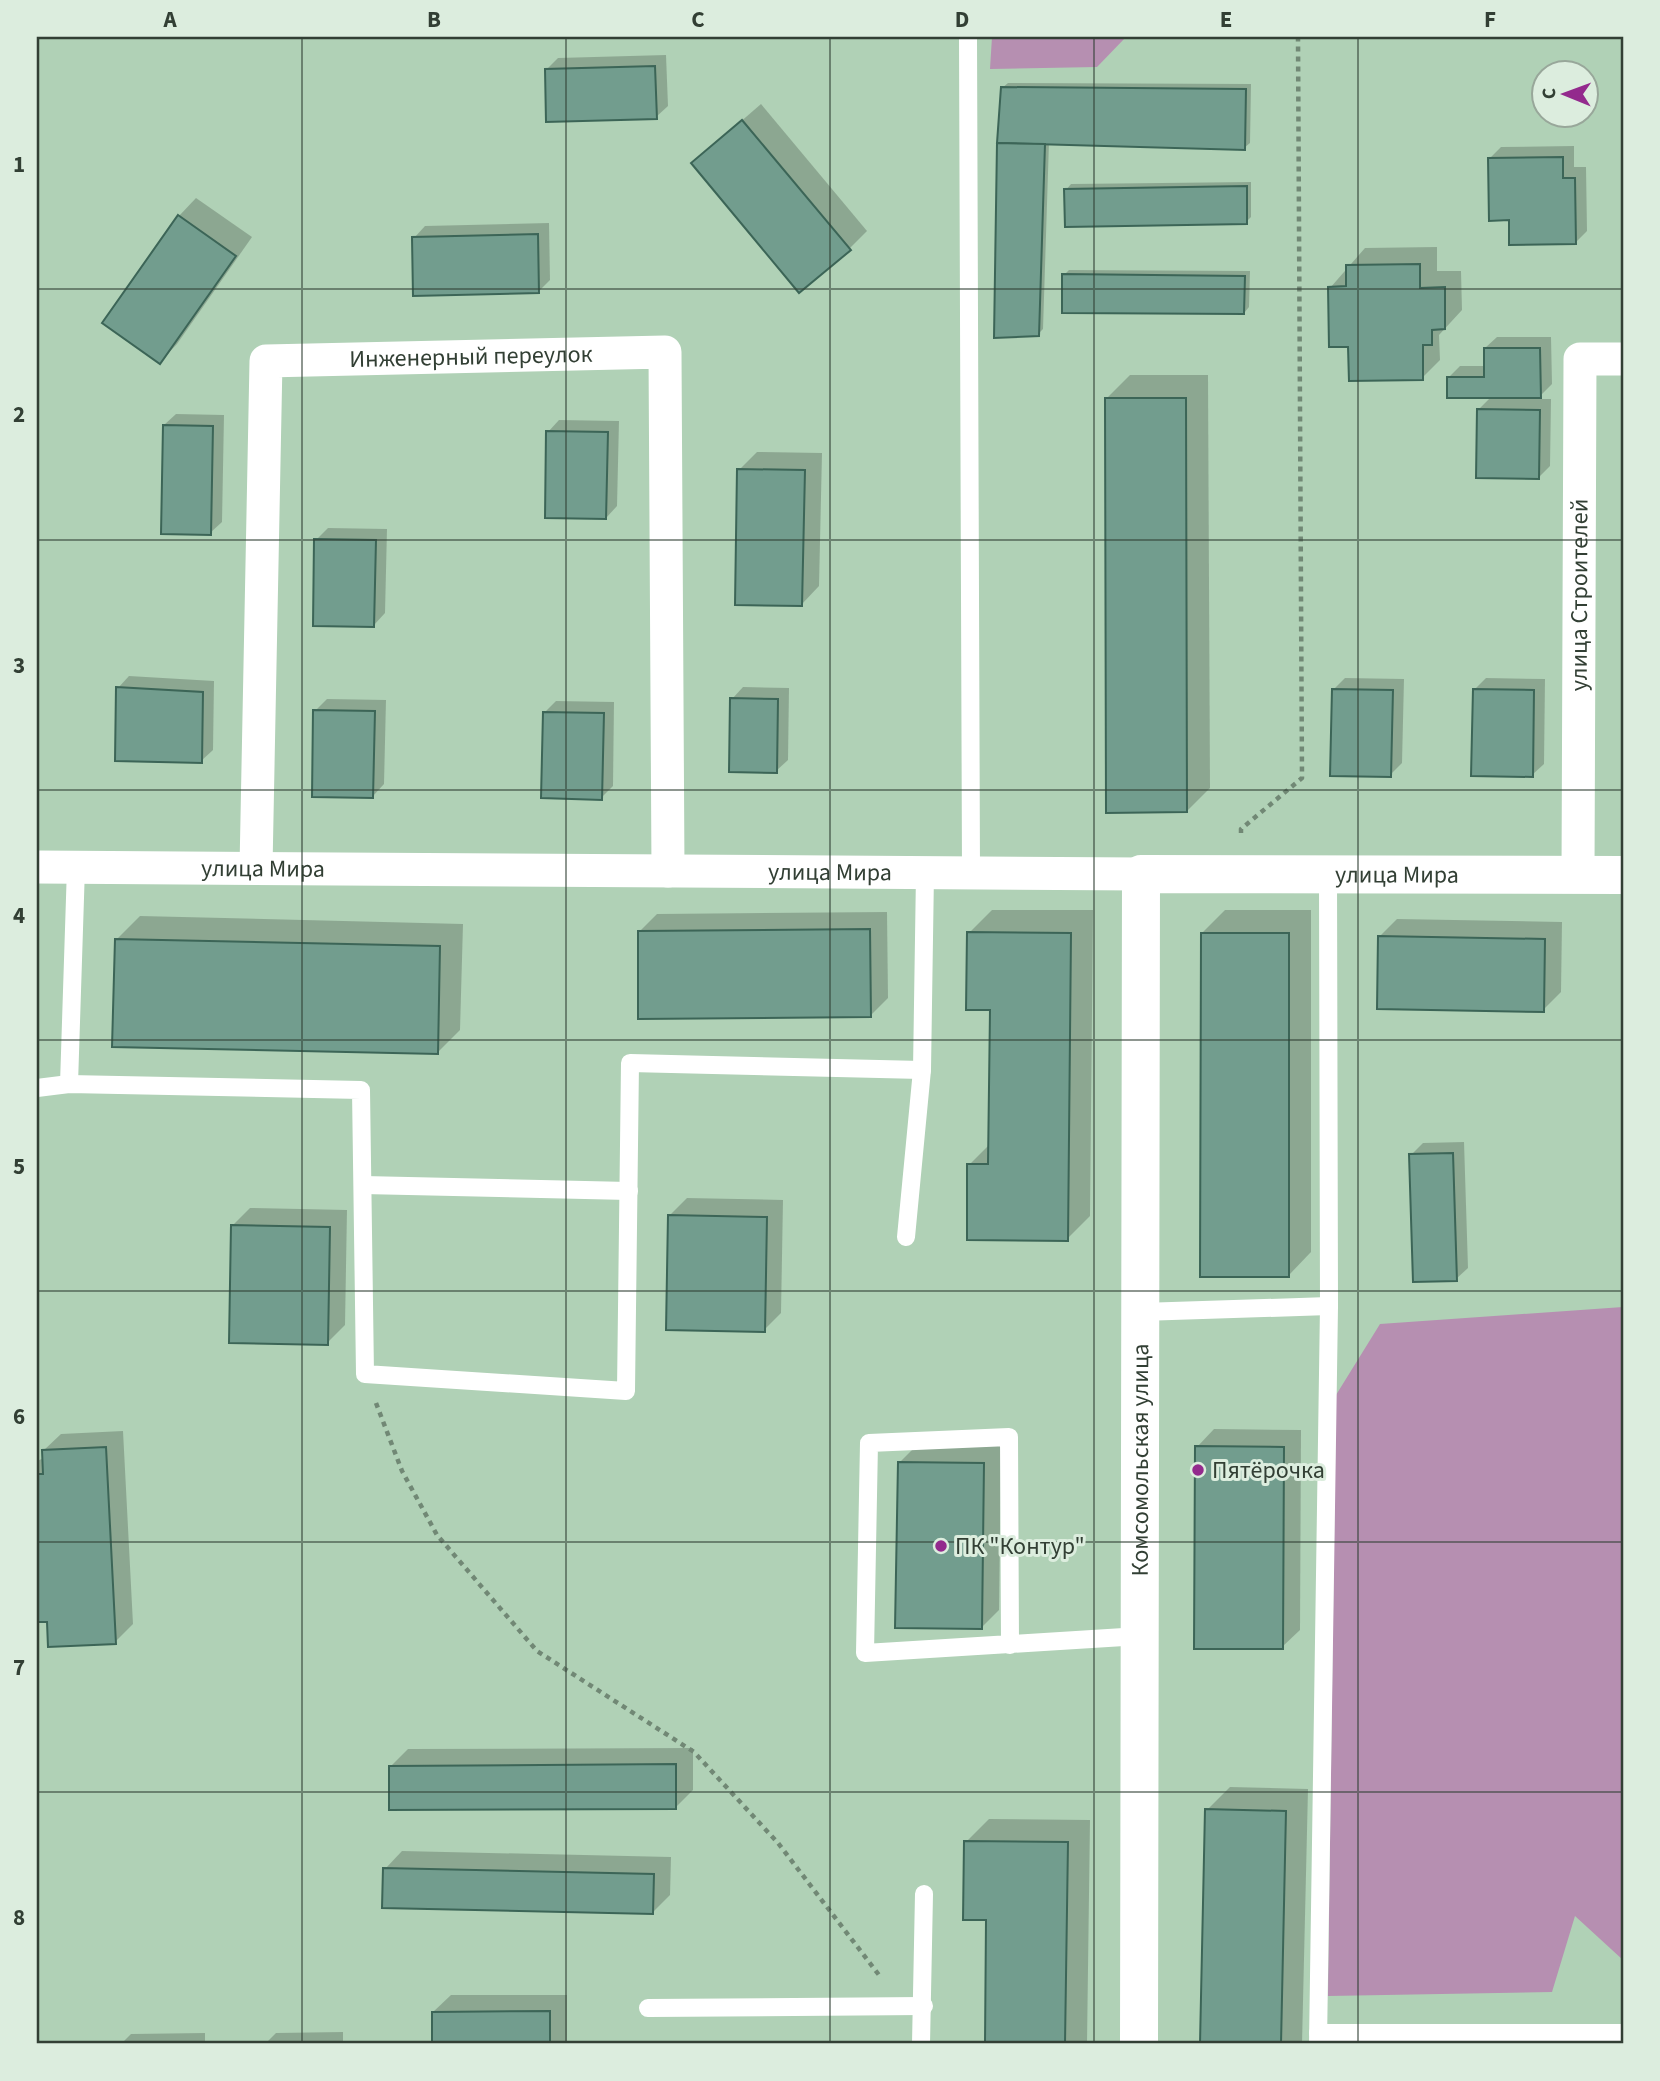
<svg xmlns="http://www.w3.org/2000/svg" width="1660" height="2081" font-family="'Source Sans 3',sans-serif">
  <rect width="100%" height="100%" fill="#b0d1b6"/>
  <g fill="#b68fb1">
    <polygon points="992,37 1126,37 1097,67 990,69"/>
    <polygon points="1623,1307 1623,1960 1575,1916 1552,1992 1328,1996 1336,1395 1380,1324"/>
  </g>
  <g fill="#0003">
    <polygon points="666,55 668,106 656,117 546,70 558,58"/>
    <polygon points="1008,83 1251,84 1250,143 1244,148 1049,142 1043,329 1038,334 1002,88"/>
    <polygon points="761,104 867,231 850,248 693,163"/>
    <polygon points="1574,146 1574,167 1586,167 1587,231 1575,243 1511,219 1489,159 1501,147"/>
    <polygon points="1251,182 1251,217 1246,222 1066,190 1071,184"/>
    <polygon points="196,198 252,237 177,344 160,362 179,216"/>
    <polygon points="549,223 550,280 539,291 414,238 425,226"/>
    <polygon points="1437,247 1437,271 1461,271 1462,310 1439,335 1440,360 1422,378 1350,346 1330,288 1365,248"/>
    <polygon points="1069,270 1250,271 1249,307 1244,313 1064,275"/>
    <polygon points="1497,337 1551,337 1552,384 1537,399 1551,399 1550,466 1538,478 1479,409 1492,396 1448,378 1460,366 1485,366 1485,348"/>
    <polygon points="1130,375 1208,375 1210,788 1187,811 1107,398"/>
    <polygon points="176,414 224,415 222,522 210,533 164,425"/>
    <polygon points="559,420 619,421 617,506 606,518 548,432"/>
    <polygon points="757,452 822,453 819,586 802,604 739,470"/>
    <polygon points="328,528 387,529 385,613 374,625 316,540"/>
    <polygon points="129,676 214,681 213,750 201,761 118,688"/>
    <polygon points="1345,678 1404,679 1402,763 1390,775 1333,690"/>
    <polygon points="1486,678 1545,679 1544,764 1532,775 1474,690"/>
    <polygon points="743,687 789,688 788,760 776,771 732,699"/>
    <polygon points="327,699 386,700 384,784 373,796 315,711"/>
    <polygon points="556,701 614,702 613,786 601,798 544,713"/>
    <polygon points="992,910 1093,910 1090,1216 1067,1239 969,1165 990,1144 991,1008 969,933"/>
    <polygon points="1225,910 1311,910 1311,1252 1289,1275 1202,933"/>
    <polygon points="887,912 888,998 870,1016 639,932 657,914"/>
    <polygon points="140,916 463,924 460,1030 437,1053 117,939"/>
    <polygon points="1397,919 1562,922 1561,992 1543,1010 1380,936"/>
    <polygon points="1464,1142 1468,1268 1456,1279 1411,1155 1423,1143"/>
    <polygon points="687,1198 783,1200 781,1313 764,1330 669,1216"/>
    <polygon points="250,1208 347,1210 345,1325 327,1343 232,1226"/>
    <polygon points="1214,1429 1301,1430 1300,1630 1282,1647 1197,1447"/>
    <polygon points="123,1431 133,1624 115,1642 49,1620 37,1620 37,1461 44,1458 43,1451 61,1434"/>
    <polygon points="917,1445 1001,1446 999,1610 982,1627 899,1463"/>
    <polygon points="693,1748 693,1790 676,1807 391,1766 408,1749"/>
    <polygon points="1230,1787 1308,1789 1302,2044 1202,2044 1207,1810"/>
    <polygon points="989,1819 1090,1820 1087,2044 986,2044 987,1918 966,1842"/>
    <polygon points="402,1851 671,1857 670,1895 653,1912 385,1869"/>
    <polygon points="451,1995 567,1995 567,2044 433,2044 433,2012"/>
    <polygon points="343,2032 343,2044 265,2044 276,2033"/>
    <polygon points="205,2033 205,2044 121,2044 131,2034"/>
    <polygon points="1439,2038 1623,2040 1623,2044 1433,2044"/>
    <polygon points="823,2041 889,2041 889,2044 820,2044"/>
    <polygon points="678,2042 752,2042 752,2044 676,2044"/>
  </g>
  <g fill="#729d8e" stroke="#3c6557" stroke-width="2">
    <polygon points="655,66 657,119 546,122 545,69"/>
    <polygon points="1001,87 1246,89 1245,150 997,143"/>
    <polygon points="742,120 851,250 799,293 691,163"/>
    <polygon points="997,143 1045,144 1039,336 994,338"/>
    <polygon points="1563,157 1563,178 1575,178 1576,244 1509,245 1509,220 1489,221 1488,158"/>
    <polygon points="1247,186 1247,224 1065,227 1064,189"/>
    <polygon points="178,215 236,256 160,364 102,323"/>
    <polygon points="538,234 539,293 413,296 412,237"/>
    <polygon points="1420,264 1420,288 1445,287 1445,329 1432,330 1432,345 1423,345 1423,380 1349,381 1348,347 1329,347 1328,287 1346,286 1346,265"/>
    <polygon points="1062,274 1245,276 1244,314 1062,313"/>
    <polygon points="1484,348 1540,348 1541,398 1447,398 1447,377 1484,377"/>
    <polygon points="1105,398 1186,398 1187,812 1106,813"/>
    <polygon points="1477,409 1540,410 1539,479 1476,478"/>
    <polygon points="163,425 213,426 211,535 161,534"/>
    <polygon points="546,431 608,432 606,519 545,518"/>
    <polygon points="737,469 805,470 802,606 735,605"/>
    <polygon points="314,539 376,540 374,627 313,626"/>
    <polygon points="116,687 203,692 202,763 115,761"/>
    <polygon points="1332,689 1393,690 1391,777 1330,776"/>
    <polygon points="1473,689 1534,690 1533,777 1471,776"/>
    <polygon points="730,698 778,699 777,773 729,772"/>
    <polygon points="313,710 375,711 373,798 312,797"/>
    <polygon points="543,712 604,713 602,800 541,798"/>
    <polygon points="870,929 871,1017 638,1019 638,931"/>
    <polygon points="967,932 1071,933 1068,1241 967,1240 967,1164 988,1164 990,1010 966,1010"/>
    <polygon points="1201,933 1289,933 1289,1277 1200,1277"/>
    <polygon points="1378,936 1545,939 1544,1012 1377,1009"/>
    <polygon points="115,939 440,946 438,1054 112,1047"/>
    <polygon points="1453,1153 1457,1281 1413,1282 1409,1154"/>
    <polygon points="668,1215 767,1217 765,1332 666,1330"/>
    <polygon points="231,1225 330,1227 328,1345 229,1343"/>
    <polygon points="1195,1446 1284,1447 1283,1649 1194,1649"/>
    <polygon points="106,1447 116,1644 48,1647 47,1622 37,1622 37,1474 43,1474 42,1450"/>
    <polygon points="898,1462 984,1463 982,1629 895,1628"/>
    <polygon points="676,1764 676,1809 389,1810 389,1766"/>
    <polygon points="1205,1809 1286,1811 1281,2044 1200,2044"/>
    <polygon points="964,1841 1068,1842 1065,2044 985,2044 986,1920 963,1920"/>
    <polygon points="383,1868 654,1874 653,1914 382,1908"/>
    <polygon points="550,2011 550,2044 432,2044 432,2012"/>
  </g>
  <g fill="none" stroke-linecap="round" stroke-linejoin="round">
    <g stroke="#718875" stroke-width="4.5" stroke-dasharray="5 5" stroke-linecap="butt">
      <polyline points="1241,833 1241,829 1302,778 1298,37"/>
      <polyline points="376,1403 402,1471 437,1535 537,1651 694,1752 778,1843 879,1975"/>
    </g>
    <g stroke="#fff" stroke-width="18">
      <polyline points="968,37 971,873"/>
      <polyline points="69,1084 76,867"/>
      <polyline points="37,1088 69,1084 361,1090 365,1374 626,1391 630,1063 922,1070"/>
      <polyline points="363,1185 629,1191"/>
      <polyline points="906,1237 922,1070 925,873"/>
      <polyline points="1141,1312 1329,1306"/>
      <polyline points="1010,1645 1009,1437 869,1443 865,1653 1140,1636"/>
      <polyline points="648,2008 924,2006"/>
      <polyline points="1318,2033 1623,2033"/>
      <polyline points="921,2044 924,1894"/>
      <polyline points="1318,2044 1329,1306 1328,875"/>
    </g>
    <g stroke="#fff" stroke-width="33">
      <path id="s1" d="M37 867 1141 874"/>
      <path id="s2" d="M256 868 266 361 665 352 668 871"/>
      <path id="s3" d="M1578 875 1580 359H1623"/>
    </g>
    <path stroke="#fff" stroke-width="38" id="s4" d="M1139 2044 1141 874 1623 875"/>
  </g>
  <path fill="none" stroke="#323f34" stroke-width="2" stroke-opacity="0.55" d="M302 37V2044M566 37V2044M830 37V2044M1094 37V2044M1358 37V2044M37 289H1623M37 540H1623M37 790H1623M37 1040H1623M37 1291H1623M37 1542H1623M37 1792H1623"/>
  <g fill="#932a8d" stroke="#dcedde" stroke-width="2.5">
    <circle cx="1198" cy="1470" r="7"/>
    <circle cx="941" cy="1546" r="7"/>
  </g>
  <g text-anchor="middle" stroke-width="6" stroke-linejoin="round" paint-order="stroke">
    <g font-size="24" fill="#323f34" stroke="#dcedde">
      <text dy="8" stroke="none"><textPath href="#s2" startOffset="712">Инженерный переулок</textPath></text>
      <text dy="8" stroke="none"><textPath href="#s3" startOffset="280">улица Строителей</textPath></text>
      <text dy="8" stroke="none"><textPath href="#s1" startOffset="226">улица Мира</textPath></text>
      <text dy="8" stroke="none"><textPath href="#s1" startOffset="793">улица Мира</textPath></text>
      <text dy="8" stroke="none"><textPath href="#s4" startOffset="1426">улица Мира</textPath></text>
      <text dy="8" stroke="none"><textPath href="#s4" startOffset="584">Комсомольская улица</textPath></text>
    </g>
    <g font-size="24" fill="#323f34" stroke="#dcedde" text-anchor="start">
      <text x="1212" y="1478">Пятёрочка</text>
      <text x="955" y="1554">ПК "Контур"</text>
    </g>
  </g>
  <rect width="1660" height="2081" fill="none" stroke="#dcedde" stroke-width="77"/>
  <g transform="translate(1565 94) rotate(271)"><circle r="33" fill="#dcedde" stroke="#98a79a" stroke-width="2"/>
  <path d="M0-5L12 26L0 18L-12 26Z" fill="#932a8d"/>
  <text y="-10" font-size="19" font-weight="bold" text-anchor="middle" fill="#323f34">С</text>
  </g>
  <rect x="38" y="38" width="1584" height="2004" fill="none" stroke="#323f34" stroke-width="2.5"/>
  <g font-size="23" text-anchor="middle" font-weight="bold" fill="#323f34">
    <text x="170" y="27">A</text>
    <text x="434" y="27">B</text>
    <text x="698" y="27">C</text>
    <text x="962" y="27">D</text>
    <text x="1226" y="27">E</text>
    <text x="1490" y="27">F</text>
    <text x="19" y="172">1</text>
    <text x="19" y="422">2</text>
    <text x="19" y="673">3</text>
    <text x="19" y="923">4</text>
    <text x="19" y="1174">5</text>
    <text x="19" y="1424">6</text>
    <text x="19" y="1675">7</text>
    <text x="19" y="1925">8</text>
  </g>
</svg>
